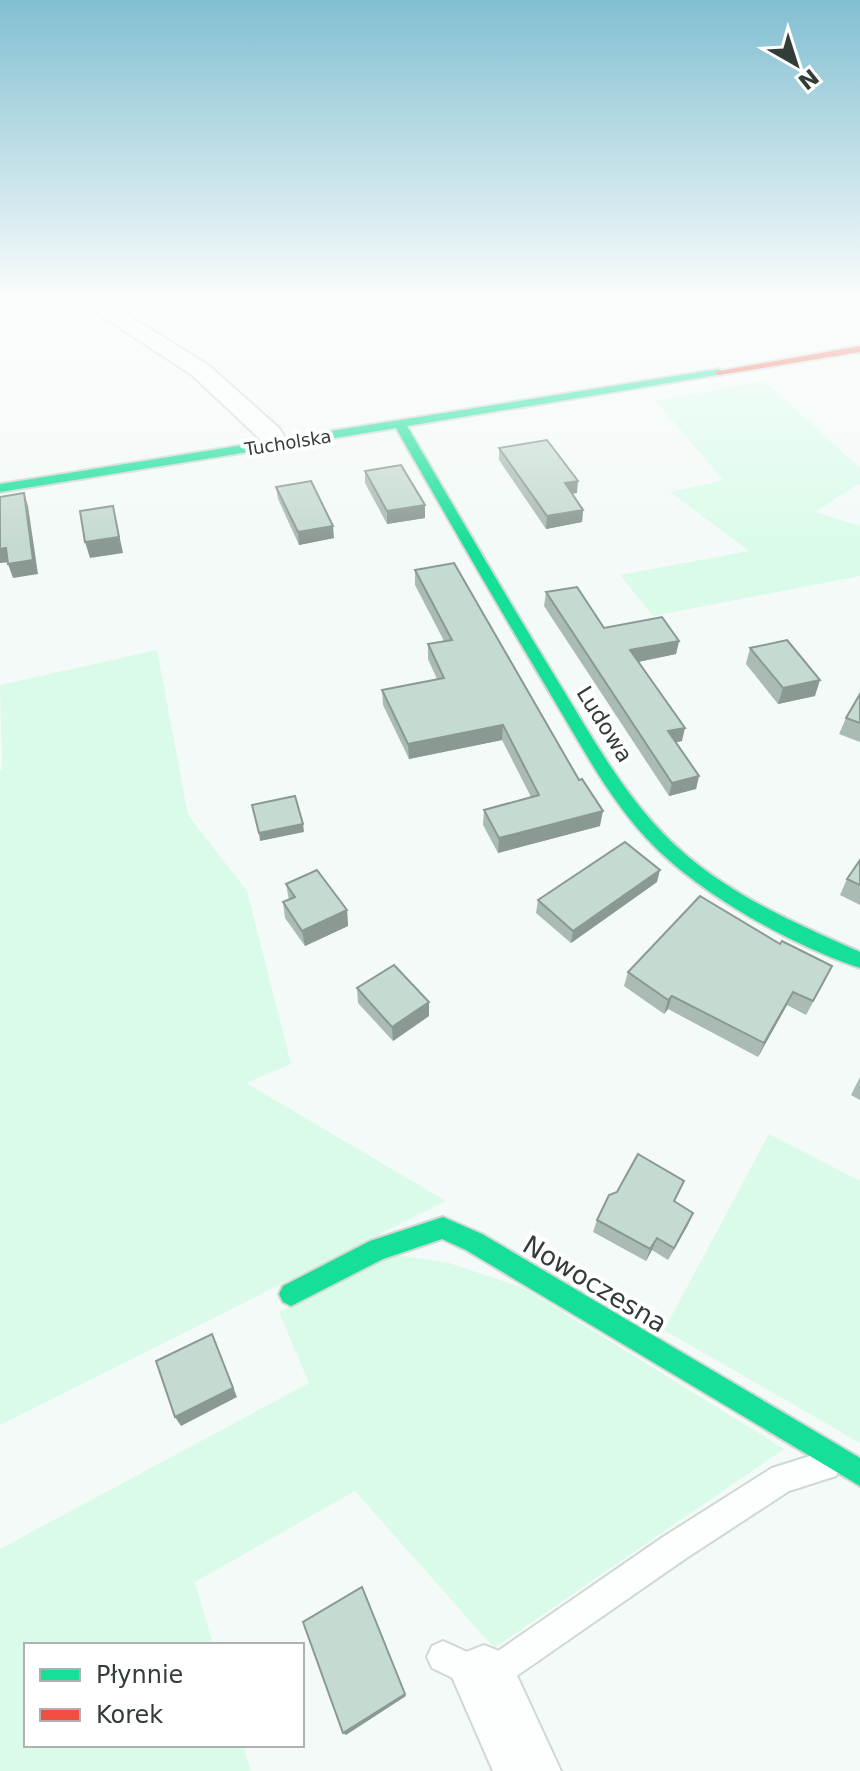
<svg xmlns="http://www.w3.org/2000/svg" width="860" height="1771" font-family="'DejaVu Sans',sans-serif">
  <rect width="100%" height="100%" fill="#f4faf7"/>
  <g fill="#dafbea">
    <polygon points="764,381 860,468 860,483 815,512 860,526 860,576 653,616 620,575 749,551 670,492 723,480 656,401"/>
    <polygon points="157,650 188,815 247,891 291,1064 246,1083 446,1201 0,1425 0,770 2,769 0,685"/>
    <polygon points="769,1134 860,1181 860,1443 664,1330"/>
    <polygon points="394,1255 446,1262 524,1288 784,1449 494,1648 355,1491 195,1582 213,1645 26,1645 26,1745 243,1745 251,1771 0,1771 0,1549 309,1383 279,1312"/>
  </g>
  <g fill="none" stroke-linecap="round" stroke-linejoin="round">
    <g stroke="#cfd8d4" stroke-width="4">
      <polygon id="lane" points="826,1451 836,1456 841,1466 836,1476 789,1491 685,1559 505,1684 484,1693 432,1668 427,1657 432,1646 443,1641 485,1660 663,1537 772,1468"/>
    </g>
    <g stroke="#cfd8d4" stroke-width="4">
      <g id="street">
        <polygon points="75,298 100,298 208,365 279,428 290,445 286,451 268,451 260,439 192,375"/>
        <polygon points="484,1645 507,1654 561,1771 493,1771 452,1677 461,1654"/>
      </g>
    </g>
    <g stroke="#cfd8d4" stroke-width="4">
      <g id="fast">
        <path d="M719 369 724 372 723 374 407 426C458 514 509 602 562 688 598 747 632 809 685 854 736 898 799 925 860 952V968C792 945 703 896 653 845 612 804 584 750 554 700 500 610 448 519 396 428L0 492V484Z"/>
        <polygon points="443,1217 482,1234 860,1458 860,1486 466,1250 442,1239 383,1259 291,1306 283,1302 279,1294 283,1286 370,1241"/>
      </g>
    </g>
    <g stroke="#cfd8d4" stroke-width="4">
      <polygon id="jam" points="860,346 860,352 719,375 714,372"/>
    </g>
    <use href="#lane" fill="#fdfefe" fill-rule="evenodd"/>
    <use href="#street" fill="#fdfefe" fill-rule="evenodd"/>
    <use href="#fast" fill="#16e098" fill-rule="evenodd"/>
    <use href="#jam" fill="#f24e42" fill-rule="evenodd"/>
  </g>
  <g fill="#a9bbb3">
    <polygon points="499,448 577,493 572,493 583,510 582,522 546,529 499,460"/>
    <polygon points="365,471 425,518 387,524 365,483"/>
    <polygon points="276,487 334,538 299,545 278,499"/>
    <polygon points="415,570 600,826 498,853 483,825 484,810 531,797 502,740 409,759 383,705 382,690 437,679 428,659 428,644 444,641 415,585"/>
    <polygon points="546,592 604,628 679,641 676,654 638,662 682,741 676,742 699,776 696,789 669,796 544,606"/>
    <polygon points="750,648 815,696 778,704 746,664"/>
    <polygon points="860,694 860,742 839,734 846,718"/>
    <polygon points="860,860 860,905 840,895 847,879"/>
    <polygon points="657,882 571,943 536,913 538,900"/>
    <polygon points="286,884 347,910 348,926 305,946 285,918 283,902 289,900"/>
    <polygon points="628,972 826,979 806,1015 787,1005 758,1057 668,1009 664,1014 624,986"/>
    <polygon points="357,988 429,1002 429,1016 393,1041 358,1003"/>
    <polygon points="860,1077 860,1100 851,1095"/>
    <polygon points="675,1202 693,1213 668,1260 652,1250 646,1261 593,1232 597,1220"/>
  </g>
  <g fill="#8a9992">
    <polygon points="578,481 577,493 563,495 565,483"/>
    <polygon points="24,493 28,506 38,574 13,578 8,564"/>
    <polygon points="425,505 425,518 387,524 387,511"/>
    <polygon points="113,506 123,553 90,558 85,542"/>
    <polygon points="583,510 582,522 546,529 547,516"/>
    <polygon points="333,526 334,538 299,545 298,532"/>
    <polygon points="6,548 11,562 0,563 0,549"/>
    <polygon points="679,641 676,654 628,664 630,650"/>
    <polygon points="820,680 815,696 778,704 783,688"/>
    <polygon points="503,725 502,740 409,759 408,744"/>
    <polygon points="685,728 682,741 665,745 668,731"/>
    <polygon points="699,776 696,789 669,796 672,783"/>
    <polygon points="603,811 600,826 498,853 499,838"/>
    <polygon points="303,824 304,832 260,841 259,833"/>
    <polygon points="660,870 657,882 571,943 573,931"/>
    <polygon points="347,910 348,926 305,946 302,931"/>
    <polygon points="793,992 787,1005 758,1057 764,1043"/>
    <polygon points="672,996 668,1009 664,1014 668,1000"/>
    <polygon points="429,1002 429,1016 393,1041 392,1027"/>
    <polygon points="693,1213 688,1225 668,1260 674,1248"/>
    <polygon points="657,1238 652,1250 646,1261 650,1249"/>
    <polygon points="212,1334 237,1397 181,1426 175,1417"/>
    <polygon points="405,1694 406,1696 346,1735 343,1733"/>
  </g>
  <g fill="#c5dad0" stroke="#8a9992" stroke-width="2">
    <polygon points="547,440 578,481 565,483 583,510 547,516 499,448"/>
    <polygon points="401,465 425,505 387,511 365,471"/>
    <polygon points="311,481 333,526 298,532 276,487"/>
    <polygon points="24,493 33,560 8,564 6,548 0,549 0,497"/>
    <polygon points="113,506 119,537 85,542 80,511"/>
    <polygon points="454,563 579,780 582,779 603,811 499,838 484,810 539,795 503,725 408,744 382,690 444,678 428,644 452,640 415,570"/>
    <polygon points="577,587 604,628 662,617 679,641 630,650 685,728 668,731 699,776 672,783 546,592"/>
    <polygon points="787,640 820,680 783,688 750,648"/>
    <polygon points="860,694 860,723 846,718"/>
    <polygon points="295,796 303,824 259,833 252,805"/>
    <polygon points="625,842 660,870 573,931 538,900"/>
    <polygon points="860,860 860,885 847,879"/>
    <polygon points="317,870 347,910 302,931 283,902 295,897 286,884"/>
    <polygon points="700,896 780,944 782,941 832,966 813,1001 793,992 764,1043 672,996 668,1000 628,972"/>
    <polygon points="394,965 429,1002 392,1027 357,988"/>
    <polygon points="638,1154 684,1181 674,1201 693,1213 674,1248 657,1238 650,1249 597,1220 609,1195 617,1192"/>
    <polygon points="212,1334 233,1388 175,1417 156,1361"/>
    <polygon points="362,1587 405,1694 343,1733 303,1622"/>
  </g>
  <linearGradient id="sky" x2="0" y2="1"><stop stop-color="#82bfd2"/><stop offset="0.55" stop-color="#fafdfb"/><stop offset="1" stop-color="#fafdfb" stop-opacity="0"/></linearGradient>
  <rect width="860" height="545" fill="url(#sky)"/>
  <g text-anchor="middle" stroke-width="8" stroke-linejoin="round" paint-order="stroke">
    <g font-size="18" fill="#323d38" stroke="#fff">
      <text transform="translate(288 443) rotate(-9)" y="6">Tucholska</text>
    </g>
    <g font-size="22" fill="#323d38" stroke="#fff">
      <text transform="translate(605 724) rotate(58)" y="8">Ludowa</text>
    </g>
    <g font-size="26" fill="#323d38" stroke="#fff">
      <text transform="translate(595 1284) rotate(31)" y="9">Nowoczesna</text>
    </g>
  </g>
  <rect x="24" y="1643" width="280" height="104" fill="#ffffff" stroke="#adb1af" stroke-width="2"/>
  <rect x="40" y="1669" width="40" height="12" fill="#16e098" stroke="#adb1af" stroke-width="2"/>
  <text x="96" y="1683" font-size="24" fill="#323d38">Płynnie</text>
  <rect x="40" y="1709" width="40" height="12" fill="#f24e42" stroke="#adb1af" stroke-width="2"/>
  <text x="96" y="1723" font-size="24" fill="#323d38">Korek</text>
  <g transform="translate(796 64) rotate(141)" stroke="#ffffff" stroke-width="6" paint-order="stroke">
  <path d="M0-6L14 30L0 20L-14 30Z" fill="#323d38"/>
  <text y="-12" font-size="22" font-weight="bold" text-anchor="middle" fill="#323d38">N</text>
  </g>
</svg>
